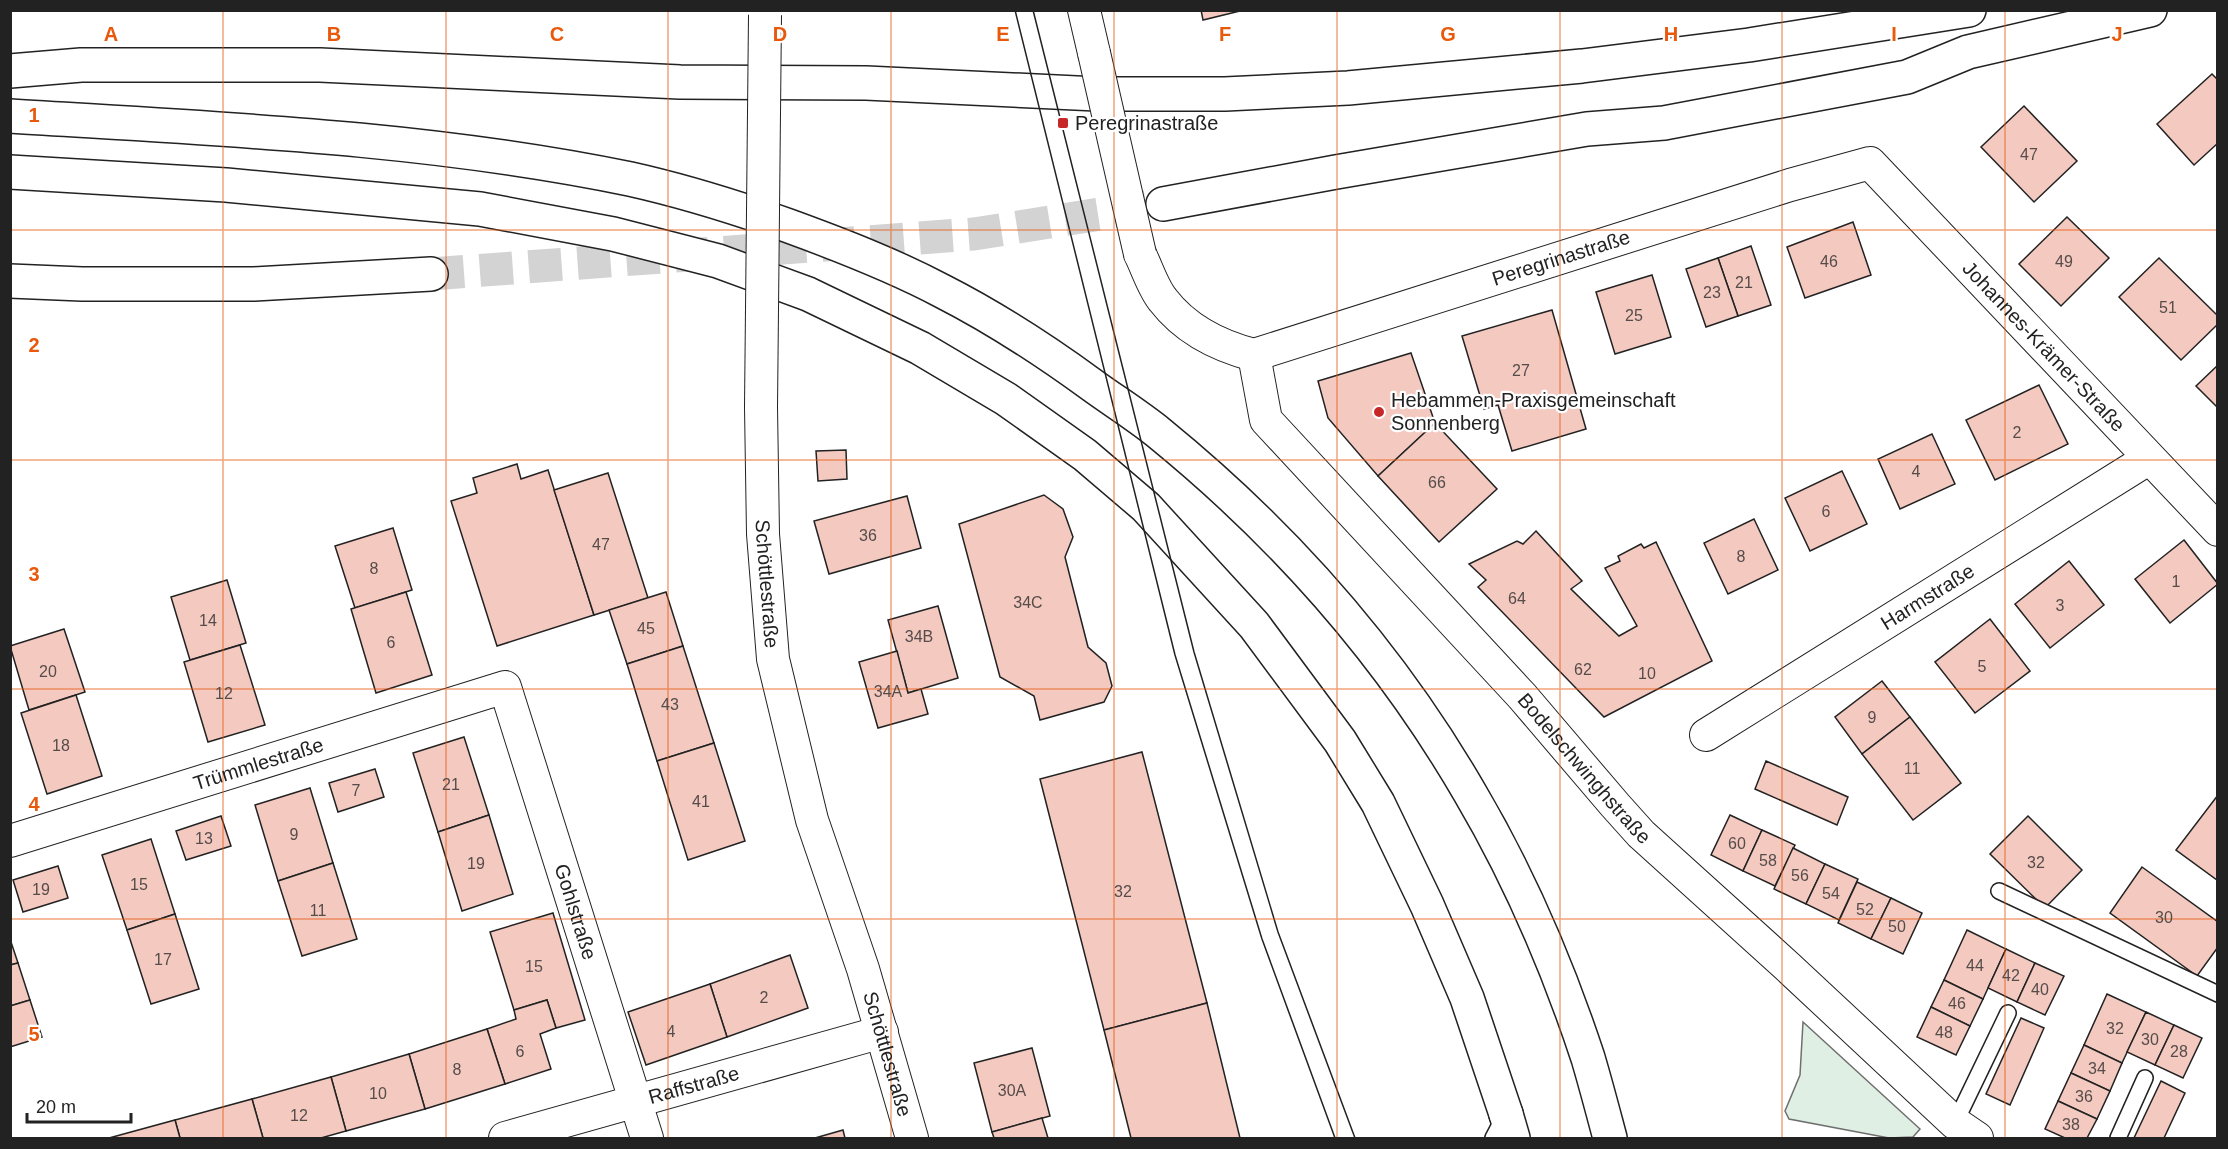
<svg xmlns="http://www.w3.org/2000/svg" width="2228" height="1149" font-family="Arial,sans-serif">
  <rect width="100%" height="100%" fill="#fff"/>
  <polygon fill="#e0efe3" stroke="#6f6f6f" stroke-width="1.5" points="1803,1022 1920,1129 1913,1137 1889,1138 1789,1119 1785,1111 1800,1075"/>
  <g fill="#f3c9c0" stroke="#222" stroke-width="1.5">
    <polygon points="1201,10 1244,10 1203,20"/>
    <polygon points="2212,74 2218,80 2218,143 2194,165 2157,124"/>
    <polygon points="2024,106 2077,161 2034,202 1981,147"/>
    <polygon points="2067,217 2109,258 2061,306 2019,264"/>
    <polygon points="1853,222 1871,275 1805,298 1787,247"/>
    <polygon points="1751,246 1771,305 1738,316 1718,258"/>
    <polygon points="1718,258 1738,316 1706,327 1686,269"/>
    <polygon points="2159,258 2218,316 2218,324 2181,360 2119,297"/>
    <polygon points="1652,275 1671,337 1615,354 1596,292"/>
    <polygon points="1552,310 1586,429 1512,451 1498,405 1484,409 1462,336"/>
    <polygon points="1411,353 1435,423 1378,476 1328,418 1318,381"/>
    <polygon points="2218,365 2218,408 2196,386"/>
    <polygon points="2039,385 2068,444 1995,480 1966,420"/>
    <polygon points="1435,423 1497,489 1439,542 1378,476"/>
    <polygon points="1932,434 1955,484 1900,509 1878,459"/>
    <polygon points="846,450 847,479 818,481 816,451"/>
    <polygon points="517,464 521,479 548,470 594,615 497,646 451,501 477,493 473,478"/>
    <polygon points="1842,471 1867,524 1810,551 1785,498"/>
    <polygon points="608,473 648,598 594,615 554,490"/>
    <polygon points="1044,495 1063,509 1073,537 1065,557 1088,647 1106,663 1112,686 1104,702 1040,720 1034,696 1000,677 959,524"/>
    <polygon points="907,496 921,548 829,574 814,521"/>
    <polygon points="1754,519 1778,570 1728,594 1704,543"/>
    <polygon points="393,528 412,590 355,608 335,546"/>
    <polygon points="1536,531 1582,581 1571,589 1619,636 1637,626 1605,568 1620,561 1618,556 1641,544 1644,548 1656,542 1712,661 1604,717 1478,587 1486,580 1469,564 1517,541 1523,544"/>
    <polygon points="2184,540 2218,584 2170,623 2135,579"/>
    <polygon points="2069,561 2104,605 2050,648 2015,604"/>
    <polygon points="227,580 246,643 190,660 171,597"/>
    <polygon points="406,592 432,675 376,693 351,609"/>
    <polygon points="666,592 683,646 627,664 609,610"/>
    <polygon points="938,606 958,678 908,693 888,620"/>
    <polygon points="1990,619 2030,671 1975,713 1935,662"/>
    <polygon points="64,629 85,692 29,710 10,646"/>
    <polygon points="240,645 265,725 208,742 184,662"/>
    <polygon points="683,646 714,743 657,761 627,664"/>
    <polygon points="897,651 908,693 921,689 928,714 878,728 859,662"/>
    <polygon points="1882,681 1910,717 1862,754 1835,717"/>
    <polygon points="76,695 102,776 47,794 21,713"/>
    <polygon points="1910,717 1961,783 1913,820 1862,754"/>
    <polygon points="464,737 489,815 438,832 413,753"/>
    <polygon points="714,743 745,841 688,860 657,761"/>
    <polygon points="1142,752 1207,1003 1104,1030 1040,779"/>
    <polygon points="1766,761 1848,797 1837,825 1755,789"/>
    <polygon points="375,769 384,797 338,812 329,783"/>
    <polygon points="310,788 333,863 278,881 255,805"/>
    <polygon points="2218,795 2218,879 2217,880 2176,850"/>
    <polygon points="489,815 513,894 462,911 438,832"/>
    <polygon points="1730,815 1762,830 1743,871 1711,855"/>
    <polygon points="221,816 231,846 186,860 176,831"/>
    <polygon points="2028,816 2082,870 2045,908 1990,854"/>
    <polygon points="1762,830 1795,845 1775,886 1743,871"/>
    <polygon points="151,839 175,914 127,930 102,855"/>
    <polygon points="1793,848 1825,864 1806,904 1774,889"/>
    <polygon points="333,863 357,939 302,956 278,881"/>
    <polygon points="1825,864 1858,879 1839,920 1806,904"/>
    <polygon points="58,866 68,898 23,912 13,880"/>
    <polygon points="2142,867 2218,922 2218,947 2197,976 2110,913"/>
    <polygon points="1857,882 1891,898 1871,939 1838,923"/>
    <polygon points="1891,898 1922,913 1903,954 1871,939"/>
    <polygon points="553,913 585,1020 556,1028 547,1000 514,1010 490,932"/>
    <polygon points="175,914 199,989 151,1004 127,930"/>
    <polygon points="1967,930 2006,949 1983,999 1944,980"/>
    <polygon points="10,939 18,963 10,965"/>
    <polygon points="2006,949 2035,963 2017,1002 1988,988"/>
    <polygon points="790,955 808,1008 727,1037 710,984"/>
    <polygon points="18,963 30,1000 10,1006 10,965"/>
    <polygon points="2035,963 2064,976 2045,1015 2017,1002"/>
    <polygon points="1944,980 1983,999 1970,1026 1931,1007"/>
    <polygon points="710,984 727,1037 646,1065 628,1012"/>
    <polygon points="2107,994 2146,1012 2122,1063 2084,1045"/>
    <polygon points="30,1000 42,1037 10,1047 10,1006"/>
    <polygon points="547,1000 556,1028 540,1034 551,1069 505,1084 487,1029 516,1019 514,1010"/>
    <polygon points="1207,1003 1240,1138 1131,1138 1104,1030"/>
    <polygon points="1931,1007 1970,1026 1956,1055 1917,1037"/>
    <polygon points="2146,1012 2174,1025 2155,1065 2127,1052"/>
    <polygon points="2021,1018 2044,1028 2010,1105 1986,1094"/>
    <polygon points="2174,1025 2202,1038 2183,1078 2155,1065"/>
    <polygon points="487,1029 505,1084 425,1109 409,1054"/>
    <polygon points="2084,1045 2122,1063 2110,1091 2071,1073"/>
    <polygon points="1032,1048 1050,1116 992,1132 974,1063"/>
    <polygon points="409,1054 425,1109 346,1131 331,1077"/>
    <polygon points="2071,1073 2110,1091 2097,1119 2058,1101"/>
    <polygon points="331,1077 346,1131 321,1138 263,1138 252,1099"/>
    <polygon points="2161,1081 2185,1093 2164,1138 2134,1138"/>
    <polygon points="252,1099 263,1138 180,1138 175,1120"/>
    <polygon points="2058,1101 2097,1119 2087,1138 2065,1138 2045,1129"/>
    <polygon points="1042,1118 1048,1138 994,1138 992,1132"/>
    <polygon points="175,1120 180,1138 109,1138"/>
    <polygon points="843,1130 845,1138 815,1138"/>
  </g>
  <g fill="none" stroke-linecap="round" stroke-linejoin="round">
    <polyline stroke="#d3d3d3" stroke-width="33" stroke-dasharray="33 16" stroke-linecap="butt" points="431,274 974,234 1157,205"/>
    <g stroke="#222" stroke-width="18">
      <g id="service">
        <polyline points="1999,891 2218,994"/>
        <polyline points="1955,1123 2008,1013"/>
        <polyline points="1493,1138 1504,1117"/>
        <polyline points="2118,1138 2145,1078"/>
      </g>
    </g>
    <g stroke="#222" stroke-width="34">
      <g id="minor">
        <polyline points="1084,10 1094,53"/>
        <path d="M1140 254C1147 268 1153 288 1163 300 1186 330 1219 346 1254 355"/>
        <path id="s1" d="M1254 355 1790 185 1870 163 2218 530"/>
        <path id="s2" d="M1254 355 1266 420 1522 696 1615 805 1641 834 1788 967 1955 1123 1977 1138"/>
        <path id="s3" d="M761 407 763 534 773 659 812 820 863 969 912 1138"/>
        <path id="s4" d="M1706 735 2148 459"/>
        <path id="s5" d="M10 841 505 687 647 1138"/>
        <path id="s6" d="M505 1138 882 1032"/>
      </g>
    </g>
    <g stroke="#222" stroke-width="36">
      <polyline id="primary" points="1506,1114 1513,1138"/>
    </g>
    <g stroke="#222" stroke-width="36">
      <g id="trunk">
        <polyline points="10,71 81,65 320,65 680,82 866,83 1097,94 1225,94 1348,88 1582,66 1749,45 1969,10"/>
        <path d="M10 116C218 129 426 137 630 179 684 191 738 208 789 226 841 245 893 265 942 291 995 318 1044 350 1092 385 1114 401 1138 416 1159 433 1283 534 1390 655 1470 793 1519 876 1558 967 1588 1058 1596 1085 1603 1112 1610 1138"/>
        <polyline points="10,172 226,185 480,209 613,234 718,261 808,294 920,348 1006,399 1085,455 1146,507 1254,625 1340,741 1378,803 1427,905 1467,998 1506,1114"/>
        <polyline points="1163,204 1336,172 1587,129 1664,123 1907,77 1968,52 2150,10"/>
        <polyline points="10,281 82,284 254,284 431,274"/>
      </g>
    </g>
    <use href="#service" stroke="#fff" stroke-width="15"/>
    <use href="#minor" stroke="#fff" stroke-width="32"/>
    <use href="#primary" stroke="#fff" stroke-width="33"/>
    <use href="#trunk" stroke="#fff" stroke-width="33"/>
    <g stroke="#222" stroke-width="1.5">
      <polyline points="1015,10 1175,655 1262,939 1335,1138"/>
      <polyline points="1033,10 1194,652 1278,932 1355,1138"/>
    </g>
    <g stroke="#222" stroke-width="34" stroke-linecap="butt">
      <g id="minor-bridge">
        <polyline points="1094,53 1140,254"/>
        <polyline points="761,407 765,15"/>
      </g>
    </g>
    <use href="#minor-bridge" stroke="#fff" stroke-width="32"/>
  </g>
  <path fill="none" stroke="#e8590c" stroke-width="1.5" stroke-opacity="0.55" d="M223 10V1138M446 10V1138M668 10V1138M891 10V1138M1114 10V1138M1337 10V1138M1560 10V1138M1782 10V1138M2005 10V1138M10 230H2218M10 460H2218M10 689H2218M10 919H2218"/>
  <g fill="#c62828" stroke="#fff" stroke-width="2">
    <rect x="1057" y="117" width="12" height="12" rx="3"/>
    <circle cx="1379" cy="412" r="6"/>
  </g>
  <g text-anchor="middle" stroke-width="4.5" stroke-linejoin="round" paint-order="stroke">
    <g font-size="16" fill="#564c4a">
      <text x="2029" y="160">47</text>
      <text x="1829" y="267">46</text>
      <text x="2064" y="267">49</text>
      <text x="1744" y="288">21</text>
      <text x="1712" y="298">23</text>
      <text x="2168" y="313">51</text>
      <text x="1634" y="321">25</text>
      <text x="1521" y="376">27</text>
      <text x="2017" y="438">2</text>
      <text x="1916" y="477">4</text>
      <text x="1437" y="488">66</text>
      <text x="1826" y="517">6</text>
      <text x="868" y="541">36</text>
      <text x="601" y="550">47</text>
      <text x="1741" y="562">8</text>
      <text x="374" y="574">8</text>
      <text x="2176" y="587">1</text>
      <text x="1517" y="604">64</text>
      <text x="1028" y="608">34C</text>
      <text x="2060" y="611">3</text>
      <text x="208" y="626">14</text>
      <text x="646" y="634">45</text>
      <text x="919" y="642">34B</text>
      <text x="391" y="648">6</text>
      <text x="1982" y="672">5</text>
      <text x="1583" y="675">62</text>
      <text x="48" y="677">20</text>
      <text x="1647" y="679">10</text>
      <text x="888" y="697">34A</text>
      <text x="224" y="699">12</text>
      <text x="670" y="710">43</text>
      <text x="1872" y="723">9</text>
      <text x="61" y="751">18</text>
      <text x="1912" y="774">11</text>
      <text x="451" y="790">21</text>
      <text x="356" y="796">7</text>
      <text x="701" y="807">41</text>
      <text x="294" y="840">9</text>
      <text x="204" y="844">13</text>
      <text x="1737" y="849">60</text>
      <text x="1768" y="866">58</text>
      <text x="2036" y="868">32</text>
      <text x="476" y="869">19</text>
      <text x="1800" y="881">56</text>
      <text x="139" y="890">15</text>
      <text x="41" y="895">19</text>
      <text x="1123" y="897">32</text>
      <text x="1831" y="899">54</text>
      <text x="1865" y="915">52</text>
      <text x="318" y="916">11</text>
      <text x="2164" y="923">30</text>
      <text x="1897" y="932">50</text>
      <text x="163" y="965">17</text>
      <text x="1975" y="971">44</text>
      <text x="534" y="972">15</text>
      <text x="2011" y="981">42</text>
      <text x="2040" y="995">40</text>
      <text x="764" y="1003">2</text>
      <text x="1957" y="1009">46</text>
      <text x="2115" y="1034">32</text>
      <text x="671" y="1037">4</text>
      <text x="1944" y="1038">48</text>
      <text x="2150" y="1045">30</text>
      <text x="520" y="1057">6</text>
      <text x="2179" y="1057">28</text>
      <text x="2097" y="1074">34</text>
      <text x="457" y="1075">8</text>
      <text x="1012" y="1096">30A</text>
      <text x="378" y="1099">10</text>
      <text x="2084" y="1102">36</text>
      <text x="299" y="1121">12</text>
      <text x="2071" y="1130">38</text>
    </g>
    <g font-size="20" fill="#222" stroke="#fff" text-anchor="start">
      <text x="1075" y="130">Peregrinastraße</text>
      <text x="1391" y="407">Hebammen-Praxisgemeinschaft<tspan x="1391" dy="23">Sonnenberg</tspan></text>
    </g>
    <g font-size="20" fill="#222" stroke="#fff">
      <text dy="7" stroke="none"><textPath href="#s1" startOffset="322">Peregrinastraße</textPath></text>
      <text dy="7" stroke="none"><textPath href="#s1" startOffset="898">Johannes-Krämer-Straße</textPath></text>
      <text dy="7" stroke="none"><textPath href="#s3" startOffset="177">Schöttlestraße</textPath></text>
      <text dy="7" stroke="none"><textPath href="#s4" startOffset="261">Harmstraße</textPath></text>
      <text dy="7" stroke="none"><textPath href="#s5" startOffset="260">Trümmlestraße</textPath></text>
      <text dy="7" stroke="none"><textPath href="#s2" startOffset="538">Bodelschwinghstraße</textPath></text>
      <text dy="7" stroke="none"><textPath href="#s5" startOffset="754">Gohlstraße</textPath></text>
      <text dy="7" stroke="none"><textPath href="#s3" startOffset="664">Schöttlestraße</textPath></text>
      <text dy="7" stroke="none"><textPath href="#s6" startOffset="196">Raffstraße</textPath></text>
    </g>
  </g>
  <g font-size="20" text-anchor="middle" font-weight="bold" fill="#e8590c" stroke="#fff" stroke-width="4.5" stroke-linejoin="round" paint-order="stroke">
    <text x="111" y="41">A</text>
    <text x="334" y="41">B</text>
    <text x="557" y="41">C</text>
    <text x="780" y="41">D</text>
    <text x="1003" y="41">E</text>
    <text x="1225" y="41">F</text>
    <text x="1448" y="41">G</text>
    <text x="1671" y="41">H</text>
    <text x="1894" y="41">I</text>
    <text x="2117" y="41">J</text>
    <text x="34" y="122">1</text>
    <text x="34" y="352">2</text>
    <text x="34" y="581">3</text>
    <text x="34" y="811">4</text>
    <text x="34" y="1041">5</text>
  </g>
  <rect width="2228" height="1149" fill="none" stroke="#222222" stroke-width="24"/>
  <path d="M27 1113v9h104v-9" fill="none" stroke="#222222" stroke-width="3"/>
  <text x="36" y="1113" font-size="18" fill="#222222" stroke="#ffffff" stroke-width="4.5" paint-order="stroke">20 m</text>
</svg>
